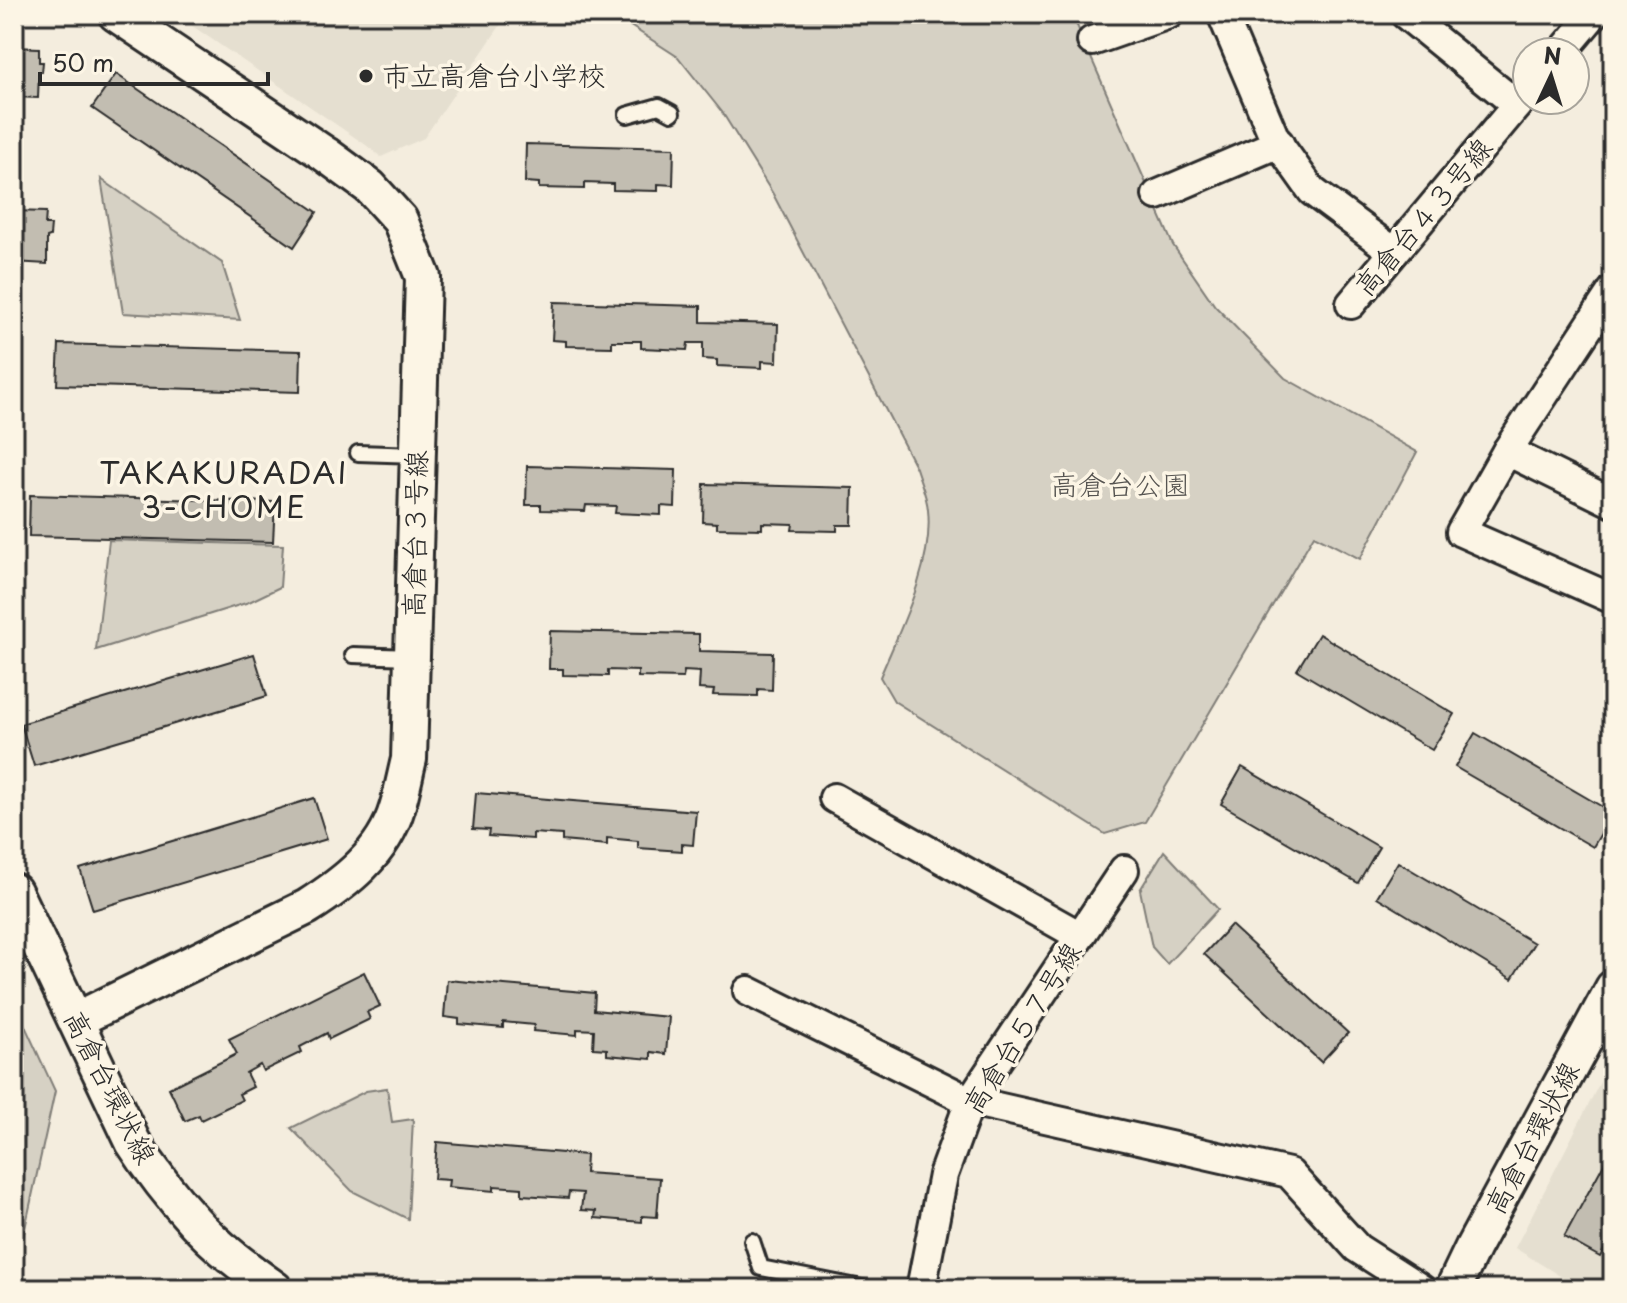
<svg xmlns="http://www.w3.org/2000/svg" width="1627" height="1303" font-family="'Playpen Sans','Klee One',sans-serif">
  <rect width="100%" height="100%" fill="#f4edde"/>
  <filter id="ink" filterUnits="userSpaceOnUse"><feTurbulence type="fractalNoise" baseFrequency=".0125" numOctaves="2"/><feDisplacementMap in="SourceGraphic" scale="16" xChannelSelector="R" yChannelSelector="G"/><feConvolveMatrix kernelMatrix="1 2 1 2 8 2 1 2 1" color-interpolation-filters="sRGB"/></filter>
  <g filter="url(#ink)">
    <g fill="#e5dfd0">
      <polygon points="175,14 508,14 424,138 381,157 366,145"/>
      <polygon points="1613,1057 1613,1289 1581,1289 1515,1248"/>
    </g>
    <g fill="#d6d1c4" stroke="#807e78" stroke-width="2">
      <path d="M612 14H1072L1173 245 1215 306 1285 378 1417 452 1360 559 1314 535 1145 822 1105 834 894 701 880 677C900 629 934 564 928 510 927 496 920 481 916 468L773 194 722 112 678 57Z"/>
      <polygon points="101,179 222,263 240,320 123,313"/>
      <polygon points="109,540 283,545 280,587 249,602 96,650"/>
      <polygon points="1164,851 1218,909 1167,964 1152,947 1140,890"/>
      <polygon points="14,1002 55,1091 14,1279"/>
      <polygon points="387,1088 392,1122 413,1119 408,1219 352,1191 291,1128 366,1091"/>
    </g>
    <g fill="#c2bdb1" stroke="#2b2b2b" stroke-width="2">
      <polygon points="14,47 39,48 39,62 43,62 42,72 39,72 38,98 14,97"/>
      <polygon points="116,74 317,212 294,247 92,108"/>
      <polygon points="526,144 674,148 673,185 658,184 658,191 613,190 613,184 584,183 584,189 539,188 539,183 525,182"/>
      <polygon points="14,211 46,212 45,225 51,225 50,236 47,237 47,264 14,262"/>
      <polygon points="554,302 701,306 701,322 778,324 777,362 762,361 762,368 717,366 717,360 703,359 703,343 688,343 687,350 641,348 641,341 612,341 612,347 566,346 566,341 552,340"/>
      <polygon points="59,344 301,351 300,392 57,385"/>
      <polygon points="527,466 676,470 675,507 661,506 661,515 615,513 616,506 586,505 585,511 541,510 541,505 526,505"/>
      <polygon points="704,484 853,488 852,525 837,525 837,531 792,530 793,524 762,523 762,529 717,528 717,523 703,522"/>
      <polygon points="30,495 275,502 273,542 29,536"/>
      <polygon points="550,631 699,634 699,651 773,653 772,690 758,689 758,696 713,695 714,690 699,689 700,672 684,671 683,678 638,677 638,671 608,670 608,676 563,675 563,669 549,669"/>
      <polygon points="1319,634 1454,714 1432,750 1297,670"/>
      <polygon points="254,654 267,696 34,766 21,724"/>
      <polygon points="1475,733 1613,813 1593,847 1455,767"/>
      <polygon points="1242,767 1379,847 1358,883 1221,804"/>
      <polygon points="476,793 696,811 693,845 682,844 682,851 638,848 638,841 607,838 607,845 562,841 562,835 533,833 533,839 488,836 489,830 473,829"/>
      <polygon points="314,798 327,839 93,910 80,869"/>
      <polygon points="1398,862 1534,943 1512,979 1377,897"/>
      <polygon points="1231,925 1348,1033 1321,1062 1204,954"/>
      <polygon points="364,972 380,1006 367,1012 370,1019 329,1039 327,1033 300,1047 302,1052 263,1071 260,1065 246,1073 253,1087 239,1094 242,1100 201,1120 199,1115 185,1121 169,1088 237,1054 229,1039"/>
      <polygon points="447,980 595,993 594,1010 669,1017 666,1054 651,1052 651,1059 607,1055 607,1049 593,1048 594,1030 577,1029 577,1035 533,1031 534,1025 503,1022 503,1028 459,1024 459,1019 444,1017"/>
      <polygon points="437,1142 586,1155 585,1173 660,1178 657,1217 642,1216 642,1222 595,1218 596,1211 581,1210 583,1193 569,1192 568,1198 522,1195 522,1188 494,1186 494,1191 448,1187 449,1180 434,1179"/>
      <polygon points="1613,1147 1613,1234 1600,1257 1564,1237"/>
    </g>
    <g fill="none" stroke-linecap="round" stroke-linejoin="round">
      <g stroke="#2b2b2b" stroke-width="20">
        <g id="service">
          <polyline points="627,115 659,106 672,113"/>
          <polyline points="358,453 417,455"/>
          <polyline points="353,655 412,657"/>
          <polyline points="752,1241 761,1268 867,1289"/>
        </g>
      </g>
      <g stroke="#2b2b2b" stroke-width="34">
        <g id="minor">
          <polyline points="1222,14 1275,139 1312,191 1394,252"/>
          <polyline points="1405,14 1517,105"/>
          <polyline points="1092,41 1169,14"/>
          <polyline points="1562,52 1594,14"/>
          <polyline points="1157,195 1279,143"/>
          <polyline points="1613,290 1507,451 1613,503"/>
          <polyline points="1351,304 1527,93"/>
          <polyline points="1507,451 1461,532 1613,599"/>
          <polyline points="834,798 1080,936"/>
          <polyline points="748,991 970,1101 1289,1173 1357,1248 1421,1289"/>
          <polyline points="921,1289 943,1175 970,1101 1124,870"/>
        </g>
      </g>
      <g stroke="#2b2b2b" stroke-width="40">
        <g id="tertiary">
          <path d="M14 891 133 1142C151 1170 171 1196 194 1221 217 1247 247 1269 275 1289"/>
          <path d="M76 1020 307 907C345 883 384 853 397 808 402 792 405 775 409 759L423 277 400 220 370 187 325 154 116 14"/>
          <polyline points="1453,1289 1473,1247 1613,988"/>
        </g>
      </g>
      <use href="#service" stroke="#fcf5e5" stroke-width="14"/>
      <use href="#minor" stroke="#fcf5e5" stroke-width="28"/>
      <use href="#tertiary" stroke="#fcf5e5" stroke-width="34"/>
    </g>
  </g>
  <circle fill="#2b2b2b" stroke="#fcf5e5" stroke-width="3" cx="366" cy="76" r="8"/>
  <g text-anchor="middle" stroke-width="7" stroke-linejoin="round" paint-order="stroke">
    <g font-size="28" fill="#2b2b2b" stroke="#fcf5e5" text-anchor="start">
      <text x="382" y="86">市立高倉台小学校</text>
    </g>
    <g font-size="28" fill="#2b2b2b" stroke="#fcf5e5">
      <text transform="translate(1423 217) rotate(-50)" y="10">高倉台４３号線</text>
      <text transform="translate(415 534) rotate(-89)" y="10">高倉台３号線</text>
      <text transform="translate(1022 1028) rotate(-58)" y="10">高倉台５７号線</text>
      <text transform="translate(110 1087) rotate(63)" y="10">高倉台環状線</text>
      <text transform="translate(1532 1138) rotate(-62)" y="10">高倉台環状線</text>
    </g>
    <g font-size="28" fill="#565451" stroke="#fcf5e5">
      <text x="1120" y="495">高倉台公園</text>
    </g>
    <g font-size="30" letter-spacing="2" fill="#2b2b2b" stroke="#fcf5e5">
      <text x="224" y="484">TAKAKURADAI<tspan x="224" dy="34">3-CHOME</tspan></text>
    </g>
  </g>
  <rect width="1627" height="1303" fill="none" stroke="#fcf5e5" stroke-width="48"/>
  <rect x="24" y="24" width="1579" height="1255" fill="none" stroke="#2b2b2b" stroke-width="3" filter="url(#ink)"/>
  <g transform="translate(1551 76) rotate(4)"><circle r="38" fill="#fcf5e5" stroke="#a8a49b" stroke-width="2"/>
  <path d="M0-6L14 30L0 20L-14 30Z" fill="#2b2b2b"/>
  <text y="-12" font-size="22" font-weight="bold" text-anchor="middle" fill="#2b2b2b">N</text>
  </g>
  <path d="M40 72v12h228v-12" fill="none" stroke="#2b2b2b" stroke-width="4"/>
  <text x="52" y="72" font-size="24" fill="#2b2b2b" stroke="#fcf5e5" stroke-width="6" paint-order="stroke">50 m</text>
</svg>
